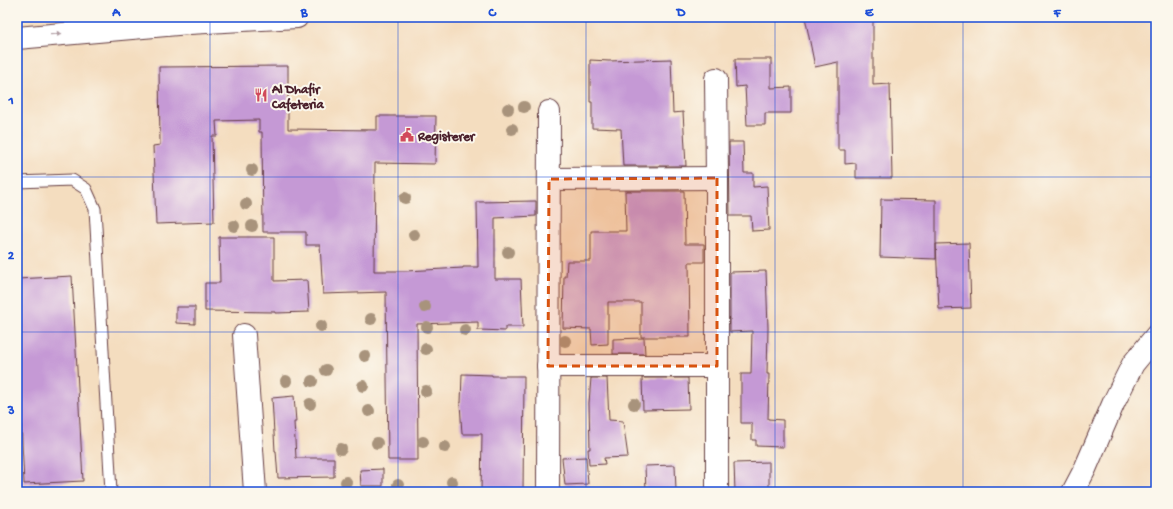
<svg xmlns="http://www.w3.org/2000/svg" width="1173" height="509" font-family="'Gochi Hand',sans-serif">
  <rect width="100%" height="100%" fill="#fbf7ec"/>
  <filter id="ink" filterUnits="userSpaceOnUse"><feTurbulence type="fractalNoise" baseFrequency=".025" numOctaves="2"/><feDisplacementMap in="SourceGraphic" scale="8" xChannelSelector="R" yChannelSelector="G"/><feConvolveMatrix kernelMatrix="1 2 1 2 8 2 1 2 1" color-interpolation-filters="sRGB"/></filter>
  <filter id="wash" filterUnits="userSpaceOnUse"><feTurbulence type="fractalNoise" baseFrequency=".012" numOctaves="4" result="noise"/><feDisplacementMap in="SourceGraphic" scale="16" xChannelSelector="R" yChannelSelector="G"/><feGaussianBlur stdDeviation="0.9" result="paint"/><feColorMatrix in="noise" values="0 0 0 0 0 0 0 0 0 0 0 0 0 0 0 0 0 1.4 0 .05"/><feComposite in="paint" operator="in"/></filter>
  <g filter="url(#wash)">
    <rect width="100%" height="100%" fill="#f4ddbf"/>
    <g id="blocks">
      <g fill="#c599d5">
        <polygon points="805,17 873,17 873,85 890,84 892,178 856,178 856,163 845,164 845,150 838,150 838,62 815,67"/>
        <polygon points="671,59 673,113 683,112 686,166 623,166 621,129 592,128 592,102 590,102 590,60 609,61"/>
        <polygon points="735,59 771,59 771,88 791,87 791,113 765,113 765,125 747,125 745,86 736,87"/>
        <polygon points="288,66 288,129 377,130 377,116 436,116 435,164 375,163 374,271 406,271 463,268 463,267 478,267 477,202 536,201 536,216 495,218 495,279 521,279 523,327 505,327 505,331 480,330 478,330 478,322 417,324 418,460 388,460 386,292 323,294 320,245 306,245 306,232 263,232 262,132 259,132 259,120 216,121 217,136 212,136 214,222 156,224 153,146 160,145 159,67"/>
        <polygon points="729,142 743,142 744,173 753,173 753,187 767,186 769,230 752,231 751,216 730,216"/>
        <polygon points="625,191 684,191 685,244 704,244 704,262 689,262 690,337 641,337 641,302 608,302 608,344 592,345 591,329 563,328 564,276 566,276 567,261 591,261 591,231 626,231"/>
        <polygon points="881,199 936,200 936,259 880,257"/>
        <polygon points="219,237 274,237 274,281 307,280 309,312 275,313 275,312 205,311 205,283 220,283"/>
        <polygon points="969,243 971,308 939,309 936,244"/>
        <polygon points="766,271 768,328 767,374 769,374 768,419 783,420 783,447 756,446 756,440 752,440 752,423 741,423 741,374 751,374 752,331 730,332 730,272"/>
        <polygon points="72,276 83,481 24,484 21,420 17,421 17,279"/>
        <polygon points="176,307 195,307 195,324 176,323"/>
        <polygon points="644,338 645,354 613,354 613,339"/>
        <polygon points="462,374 492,375 492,376 524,376 523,492 481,492 482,434 462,434 460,403 461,403"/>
        <polygon points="591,378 607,378 609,420 623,421 628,457 604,458 605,464 589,465 588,449 590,449 589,403"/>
        <polygon points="642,378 688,378 689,409 643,410"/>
        <polygon points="294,396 296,422 294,422 296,458 334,458 334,477 278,478 276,451 275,451 272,398"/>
        <polygon points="586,457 588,484 565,485 562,458"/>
        <polygon points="769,462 769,491 735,492 734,463"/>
        <polygon points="675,465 676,491 646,492 645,466"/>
        <polygon points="383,469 383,486 361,486 360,470"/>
      </g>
    </g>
  </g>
  <g filter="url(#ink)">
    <use href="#blocks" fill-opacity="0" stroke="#643c41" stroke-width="1"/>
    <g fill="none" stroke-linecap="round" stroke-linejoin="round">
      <g stroke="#643c41" stroke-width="13">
        <polyline id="service" points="17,182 72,180 86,189 95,209 111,492"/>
      </g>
      <g stroke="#643c41" stroke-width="24">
        <g id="minor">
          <polyline points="716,79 717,178 717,492"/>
          <polyline points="549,179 717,178"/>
          <polyline points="244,335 255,492"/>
          <polyline points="548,366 717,366"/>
          <polyline points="548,492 549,112"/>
          <polyline points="1073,492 1085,469 1114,402 1133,364 1156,336"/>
        </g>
      </g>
      <g stroke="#643c41" stroke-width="24">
        <polyline id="secondary" points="17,38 189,23 297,17"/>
      </g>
      <use href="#service" stroke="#fff" stroke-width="11"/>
      <use href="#minor" stroke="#fff" stroke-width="22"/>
      <use href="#secondary" stroke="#fff" stroke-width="22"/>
    </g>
    <g fill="#a8937b">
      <circle cx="524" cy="107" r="6"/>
      <circle cx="508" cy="109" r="6"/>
      <circle cx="512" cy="129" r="6"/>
      <circle cx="252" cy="170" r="6"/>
      <circle cx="405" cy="198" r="6"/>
      <circle cx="246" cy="204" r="6"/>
      <circle cx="234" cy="226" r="6"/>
      <circle cx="252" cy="226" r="6"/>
      <circle cx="414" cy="235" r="6"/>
      <circle cx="508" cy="252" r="6"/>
      <circle cx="425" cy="307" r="6"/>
      <circle cx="371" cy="319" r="6"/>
      <circle cx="321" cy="326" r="6"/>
      <circle cx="427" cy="327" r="6"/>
      <circle cx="465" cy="330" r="6"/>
      <circle cx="565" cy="341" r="6"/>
      <circle cx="426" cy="349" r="6"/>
      <circle cx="365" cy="356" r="6"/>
      <circle cx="326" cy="370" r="6"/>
      <circle cx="286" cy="381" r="6"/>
      <circle cx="312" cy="381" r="6"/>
      <circle cx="363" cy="386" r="6"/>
      <circle cx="426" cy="391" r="6"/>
      <circle cx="310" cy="404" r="6"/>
      <circle cx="634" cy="404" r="6"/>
      <circle cx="369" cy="411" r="6"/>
      <circle cx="423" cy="442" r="6"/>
      <circle cx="377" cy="443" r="6"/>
      <circle cx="445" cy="447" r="6"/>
      <circle cx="341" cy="449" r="6"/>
      <circle cx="346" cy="482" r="6"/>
      <circle cx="452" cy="482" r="6"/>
      <circle cx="398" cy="485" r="6"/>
    </g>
    <defs><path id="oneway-solid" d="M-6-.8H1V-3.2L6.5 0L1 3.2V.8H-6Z"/></defs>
    <use fill="#ae9aa0" href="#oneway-solid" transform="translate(56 34) rotate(-5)"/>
  </g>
  <path fill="#d8530f" fill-opacity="0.2" stroke="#d8530f" stroke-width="3" stroke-dasharray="8 5" stroke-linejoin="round" d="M717 178V366H548L549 179Z"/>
  <path fill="none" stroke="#1d4ed8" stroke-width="1" stroke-opacity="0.55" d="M210 17V492M398 17V492M586 17V492M775 17V492M963 17V492M17 177H1156M17 332H1156"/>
  <defs>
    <g id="restaurant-bare" transform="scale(1.08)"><path d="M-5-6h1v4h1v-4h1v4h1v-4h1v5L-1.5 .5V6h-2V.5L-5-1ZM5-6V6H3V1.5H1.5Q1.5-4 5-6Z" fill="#d1495b" stroke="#fbf7ec" stroke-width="2.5" paint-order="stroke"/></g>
    <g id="civic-bare" transform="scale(1.08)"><path d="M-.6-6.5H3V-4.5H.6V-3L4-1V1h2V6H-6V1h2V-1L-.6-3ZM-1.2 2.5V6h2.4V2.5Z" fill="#d1495b" stroke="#fbf7ec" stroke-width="2.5" paint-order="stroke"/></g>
  </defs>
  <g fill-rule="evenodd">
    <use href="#restaurant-bare" x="261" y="95"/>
    <use href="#civic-bare" x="407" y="135"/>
  </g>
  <g text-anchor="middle" stroke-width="4" stroke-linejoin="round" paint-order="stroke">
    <g font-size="13" font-weight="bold" fill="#4a1f2b" stroke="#fbf7ec" text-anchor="start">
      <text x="272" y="93">Al Dhafir<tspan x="272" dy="15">Cafeteria</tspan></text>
      <text x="418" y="140">Registerer</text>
    </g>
  </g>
  <rect width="1173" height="509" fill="none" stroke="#fbf7ec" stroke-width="44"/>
  <rect x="22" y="22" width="1129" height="465" fill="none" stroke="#1d4ed8" stroke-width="1.5"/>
  <g font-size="13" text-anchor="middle" font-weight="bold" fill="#1d4ed8">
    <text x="116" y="16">A</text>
    <text x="304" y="16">B</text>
    <text x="492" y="16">C</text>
    <text x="681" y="16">D</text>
    <text x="869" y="16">E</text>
    <text x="1057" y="16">F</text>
    <text x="11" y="104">1</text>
    <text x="11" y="259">2</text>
    <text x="11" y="414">3</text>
  </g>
</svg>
